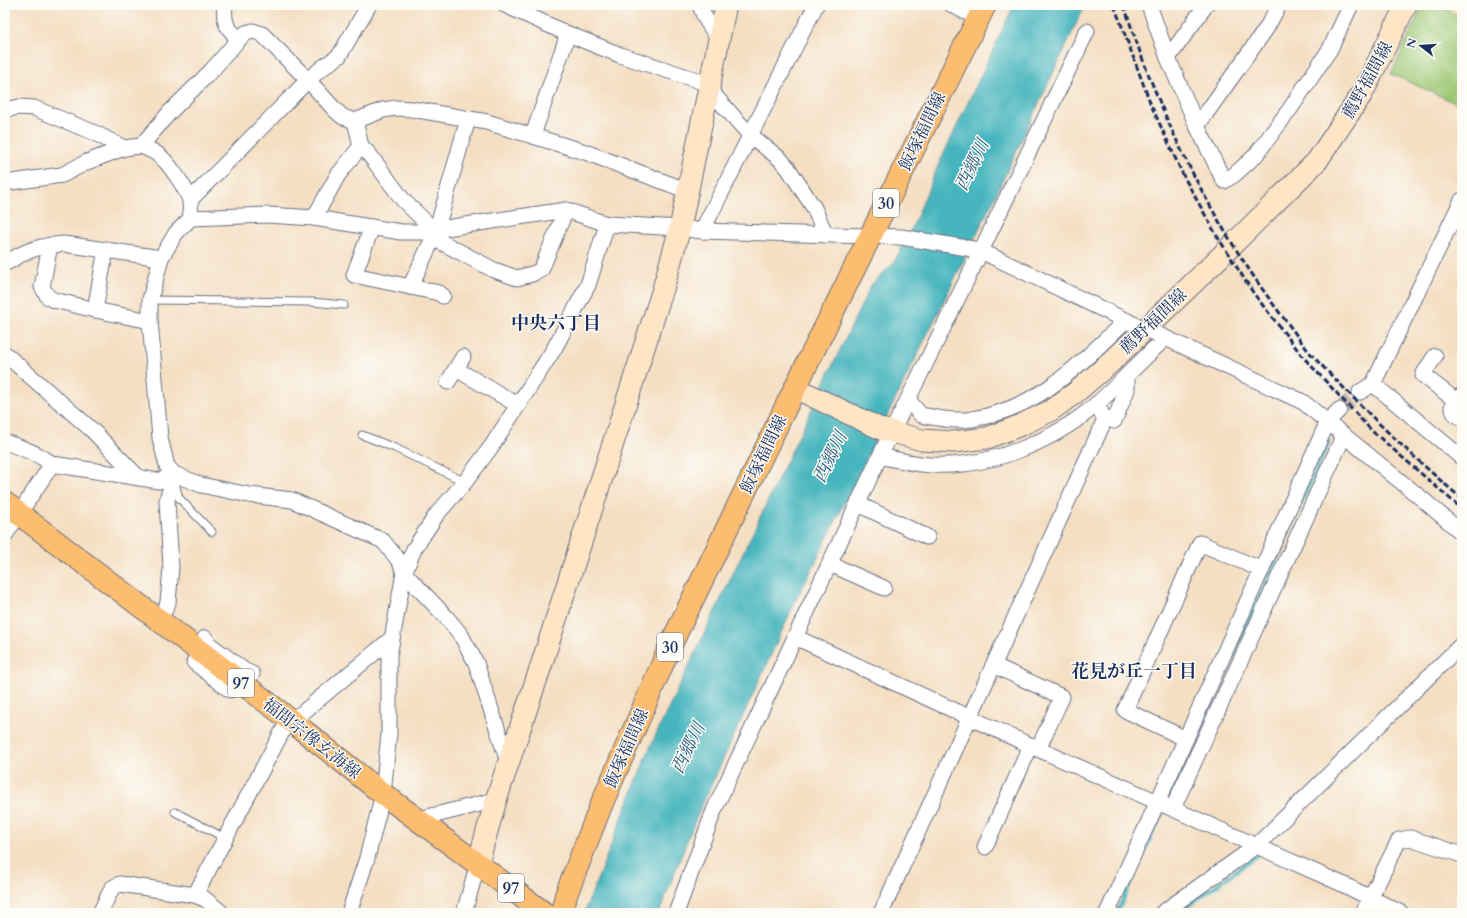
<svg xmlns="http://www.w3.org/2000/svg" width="1467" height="918" font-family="Cardo,'Noto Serif JP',serif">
  <rect width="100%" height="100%" fill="#fdfcf7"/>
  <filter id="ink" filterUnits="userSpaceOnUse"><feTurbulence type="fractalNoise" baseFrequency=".025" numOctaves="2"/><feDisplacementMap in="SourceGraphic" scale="8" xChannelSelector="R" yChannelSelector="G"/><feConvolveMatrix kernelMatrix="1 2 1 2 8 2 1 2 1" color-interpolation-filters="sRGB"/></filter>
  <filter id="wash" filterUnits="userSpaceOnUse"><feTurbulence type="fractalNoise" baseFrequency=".012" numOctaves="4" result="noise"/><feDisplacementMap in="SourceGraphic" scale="16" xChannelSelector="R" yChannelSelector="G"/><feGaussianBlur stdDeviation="0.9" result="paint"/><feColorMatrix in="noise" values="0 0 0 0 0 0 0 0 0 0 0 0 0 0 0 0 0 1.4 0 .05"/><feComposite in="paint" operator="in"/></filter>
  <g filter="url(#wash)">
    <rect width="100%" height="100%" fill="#f4dfc3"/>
    <polygon fill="#9dc875" stroke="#5c7c6a" points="1423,5 1437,5 1462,17 1462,106 1391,74"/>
    <polygon fill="#46b5be" stroke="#30728e" points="1014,5 1085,5 993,201 816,561 797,598 694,823 659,913 584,913 650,747 871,285 893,264 912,228 937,168"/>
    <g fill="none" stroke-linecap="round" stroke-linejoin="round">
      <g stroke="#46b5be" stroke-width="4">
        <polyline points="1422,693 1440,676"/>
        <polyline points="1167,802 1329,441"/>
        <polyline points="1117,913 1164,808"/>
        <polyline points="1178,913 1254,858 1260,852"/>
      </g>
    </g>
  </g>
  <g filter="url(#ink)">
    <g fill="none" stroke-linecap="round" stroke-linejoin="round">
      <polyline stroke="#c9bcaf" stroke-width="15" stroke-dasharray="15 8" stroke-linecap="butt" points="1339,410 1360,392"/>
      <g stroke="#676d81" stroke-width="9">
        <g id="lane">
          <polyline points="150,300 312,302 344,305"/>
          <polyline points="362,435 395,448 465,482"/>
          <polyline points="175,482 179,498 212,532"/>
          <polyline points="175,812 225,838"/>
        </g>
      </g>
      <g stroke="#676d81" stroke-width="17">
        <g id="street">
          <path d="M225 5C223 23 227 28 239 39"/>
          <polyline points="505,5 568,34 620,55 709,84 714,95 750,135 780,159 788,168 814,208 826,235"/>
          <path d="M700 5C704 18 710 28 719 38"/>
          <polyline points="952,5 978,18"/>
          <polyline points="1149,5 1168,58 1197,126 1224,181 1234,175 1255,156 1290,109 1330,49 1351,5"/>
          <polyline points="1168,58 1206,5"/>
          <polyline points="5,110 19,107 34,108 95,133 124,148"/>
          <polyline points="355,121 361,146 369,154 403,200 436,232 441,242 494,270 517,278 532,274 541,270 566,210"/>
          <polyline points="1197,126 1266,29 1279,5"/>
          <polyline points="533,135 568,34"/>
          <path d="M141 146C149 149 156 152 162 158 171 166 186 189 190 200"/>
          <polyline points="5,183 62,175 87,162 124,148 141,146 169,113 212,70 239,39 246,33 253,31 262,34 308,80 335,110 343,117 355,121 383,110 396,108 412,109 487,122 585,152 688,191"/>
          <polyline points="191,218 190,200 308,80 322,68 339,56 369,5"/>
          <polyline points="314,218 338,175 361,146"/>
          <polyline points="372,227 354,275 439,293 443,296"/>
          <polyline points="702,231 816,5"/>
          <polyline points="50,245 42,287 48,297 54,300 95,310 150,321"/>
          <path d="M8 262C28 249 40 246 64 244L161 258"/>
          <polyline points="410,287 436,232 468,119"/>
          <polyline points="95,310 106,249"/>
          <polyline points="1157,334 1303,402 1421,498 1462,533"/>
          <polyline points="5,354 92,430 139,478"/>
          <polyline points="1435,356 1423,375 1455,400"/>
          <polyline points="456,369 518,405"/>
          <polyline points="448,382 463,357"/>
          <polyline points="1373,384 1462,458"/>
          <polyline points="1360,392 1373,384 1462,200"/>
          <polyline points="1462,395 1455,400 1452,407 1455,414 1462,418"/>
          <path d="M908 400 921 415C937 418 956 422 972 419 1038 409 1080 364 1126 320"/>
          <polyline points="1114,421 1127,390 1127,375"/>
          <path d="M5 442C21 448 38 453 52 464L159 481 174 474"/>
          <path d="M880 456C897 460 914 464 931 465 991 468 1052 442 1097 404 1120 383 1142 360 1165 338"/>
          <polyline points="858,504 927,537"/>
          <polyline points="5,535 52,464"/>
          <polyline points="830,564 884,588"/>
          <polyline points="160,620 168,603 171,567 167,501 174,474"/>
          <polyline points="795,637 1038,749 1340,883 1401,913"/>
          <polyline points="205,638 209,644 245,671 252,674"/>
          <polyline points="194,662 230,690"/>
          <polyline points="993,665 1062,697 1038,749"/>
          <polyline points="1186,739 1125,710 1200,543 1262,570"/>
          <polyline points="509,765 476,663 461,635 448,619 404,573 400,562 383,541 292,500 249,495 201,485 174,474 167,466 160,438 150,321 150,300 161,258 176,233 191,218 268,215 314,218 401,232 436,232 446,228 566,210 607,224 680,228 702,231 901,237 973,249 981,251 1131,323"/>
          <polyline points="1173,808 1344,435"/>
          <polyline points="419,819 496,800"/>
          <polyline points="985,847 1031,745"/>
          <polyline points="195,895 289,719 301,714 391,639"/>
          <polyline points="100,913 112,888 120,884 195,895 205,899 222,913"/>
          <polyline points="349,913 367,858 383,794 389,733 389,656 404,573 414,549 437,514 465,482 491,447 554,349 588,285 607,224"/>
          <polyline points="464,913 478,863"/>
          <polyline points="676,913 715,808 880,456 981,251 1087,31"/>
          <polyline points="881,913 1105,419 1096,404"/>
          <polyline points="1107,913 1158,801 1328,421 1339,410"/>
          <polyline points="1162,913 1256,846 1462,644"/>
          <polyline points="1363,913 1399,840 1410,838 1462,855"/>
        </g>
      </g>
      <g stroke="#676d81" stroke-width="23">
        <g id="secondary">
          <polyline points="795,388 881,429 922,440 954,442 987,438 1021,425 1050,411 1075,393 1110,363 1212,265 1317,161 1362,94 1406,5"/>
          <polyline points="478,863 496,800 540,669 663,289 680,228 726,5"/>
        </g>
      </g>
      <g stroke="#676d81" stroke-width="24">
        <g id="primary">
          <polyline points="5,503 289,719 383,794 544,913"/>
          <polyline points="562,913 566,895 602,803 672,642 795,388 985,5"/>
        </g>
      </g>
      <use href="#lane" stroke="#fff" stroke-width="7"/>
      <use href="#street" stroke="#fff" stroke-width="15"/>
      <use href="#secondary" stroke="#fee5c5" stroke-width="21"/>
      <use href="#primary" stroke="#fcbd6f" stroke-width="22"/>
      <g stroke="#1b2f5e" stroke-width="3" stroke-dasharray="6 3" stroke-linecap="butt">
        <polyline points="1114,5 1151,105 1184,177 1217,236 1254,294 1304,358 1372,431 1462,509"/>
        <path d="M1124 5C1160 118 1211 222 1282 316 1292 328 1300 341 1310 353 1320 364 1331 375 1342 386 1380 426 1420 463 1462 499"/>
      </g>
      <g stroke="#676d81" stroke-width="17" stroke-linecap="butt">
        <polyline id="street-bridge" points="1131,323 1157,334"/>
      </g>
      <use href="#street-bridge" stroke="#fff" stroke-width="15"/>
    </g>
  </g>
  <g text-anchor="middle" stroke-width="3" stroke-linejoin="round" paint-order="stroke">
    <g fill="#fdfcf7" stroke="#5f6c8c" stroke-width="1">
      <rect x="873" y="189" width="26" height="28" rx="3"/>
      <rect x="657" y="633" width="26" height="28" rx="3"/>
      <rect x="228" y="669" width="26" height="28" rx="3"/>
      <rect x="498" y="874" width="26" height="28" rx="3"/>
    </g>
    <g font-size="16" font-weight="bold" fill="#1b2f5e">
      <text x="886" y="209">30</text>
      <text x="670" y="653">30</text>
      <text x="241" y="689">97</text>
      <text x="511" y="894">97</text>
    </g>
    <g font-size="17" fill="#1b2f5e" stroke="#fdfcf7">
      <text transform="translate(1367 80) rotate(-61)" y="6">薦野福間線</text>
      <text transform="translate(922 131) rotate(-64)" y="6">飯塚福間線</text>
      <text transform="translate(1153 321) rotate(-44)" y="6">薦野福間線</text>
      <text transform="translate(763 454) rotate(-64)" y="6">飯塚福間線</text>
      <text transform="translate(312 738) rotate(38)" y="6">福間宗像玄海線</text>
      <text transform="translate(626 748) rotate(-66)" y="6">飯塚福間線</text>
    </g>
    <g font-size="18" font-style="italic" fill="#2a5e80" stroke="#fdfcf7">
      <text transform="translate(972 165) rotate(-64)" y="6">西郷川</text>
      <text transform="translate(830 457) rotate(-64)" y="6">西郷川</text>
      <text transform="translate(688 748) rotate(-64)" y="6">西郷川</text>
    </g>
    <g font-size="18" font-weight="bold" fill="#1b2f5e" stroke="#fdfcf7">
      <text x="556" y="329">中央六丁目</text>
      <text x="1134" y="677">花見が丘一丁目</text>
    </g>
  </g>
  <rect width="1467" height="918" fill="none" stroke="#fdfcf7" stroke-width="20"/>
  <g transform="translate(1421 46) rotate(287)" stroke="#fdfcf7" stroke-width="3" paint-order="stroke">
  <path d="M0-3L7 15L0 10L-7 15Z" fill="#1b2f5e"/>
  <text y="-6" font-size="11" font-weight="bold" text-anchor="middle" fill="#1b2f5e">N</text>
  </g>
</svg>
